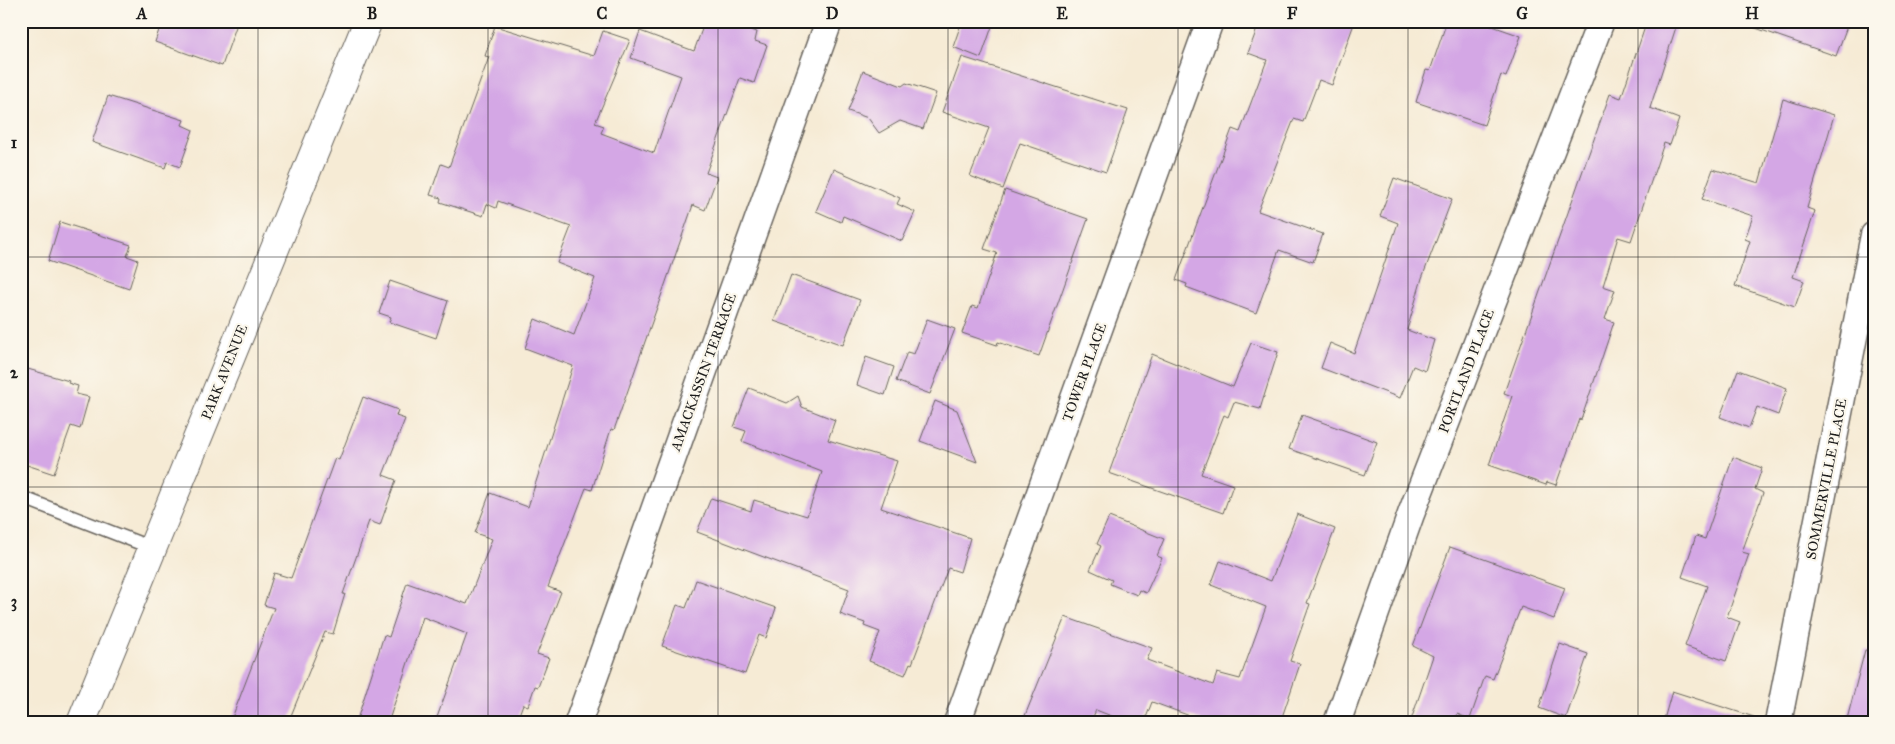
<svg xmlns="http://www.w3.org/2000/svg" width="1895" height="744" font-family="'IM FELL Great Primer',serif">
  <rect width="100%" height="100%" fill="#fbf7ec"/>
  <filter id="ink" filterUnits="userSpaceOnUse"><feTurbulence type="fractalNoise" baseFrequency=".02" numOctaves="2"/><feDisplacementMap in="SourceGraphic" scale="10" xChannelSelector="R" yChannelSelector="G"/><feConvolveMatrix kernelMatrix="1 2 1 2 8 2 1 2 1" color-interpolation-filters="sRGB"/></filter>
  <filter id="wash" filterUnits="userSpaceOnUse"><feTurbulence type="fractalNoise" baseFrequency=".0096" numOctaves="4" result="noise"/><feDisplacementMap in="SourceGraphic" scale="20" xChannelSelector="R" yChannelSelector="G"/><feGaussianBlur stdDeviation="1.12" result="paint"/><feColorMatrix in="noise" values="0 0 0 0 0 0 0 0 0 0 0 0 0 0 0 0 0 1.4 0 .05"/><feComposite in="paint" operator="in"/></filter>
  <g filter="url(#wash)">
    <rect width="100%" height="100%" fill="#f6ebd5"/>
    <g id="blocks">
      <g fill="#d4a7e5">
        <polygon points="162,21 238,21 222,66 155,42"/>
        <polygon points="705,21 724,21 757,32 755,41 767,45 754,83 740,78 706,173 717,177 705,210 693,205 614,430 611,429 592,490 586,488 548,587 561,592 537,654 549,658 538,687 535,686 528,706 523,704 516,723 435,723 467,634 423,617 388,723 356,723 384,635 389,637 407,583 467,604 492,539 475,533 490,493 528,507 573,366 525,348 535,319 574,335 595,278 557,263 571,227 498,201 496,208 487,204 483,216 440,202 441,198 430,195 441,164 449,167 489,57 485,56 495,26 594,56 603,31 630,40 595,123 604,126 601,133 654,153 681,76 631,58 640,31 694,51"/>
        <polygon points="962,21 994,21 981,58 953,47"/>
        <polygon points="1260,21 1355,21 1332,85 1319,80 1303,122 1294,119 1258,211 1323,234 1313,262 1279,250 1256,313 1186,287 1187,284 1176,280 1232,129 1240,132 1267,60 1248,53"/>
        <polygon points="1447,21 1478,21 1521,36 1506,77 1501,75 1484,125 1416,102 1426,70 1430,71"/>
        <polygon points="1647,21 1678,21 1650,108 1679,119 1670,145 1664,143 1631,241 1618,237 1603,286 1615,290 1605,319 1614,322 1581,420 1579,419 1556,485 1547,482 1546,485 1489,465 1512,396 1504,393 1610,94 1621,98"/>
        <polygon points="1748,21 1849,21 1836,56 1747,25"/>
        <polygon points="962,57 1128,110 1106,172 1020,143 1003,189 970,176 989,128 942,112"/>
        <polygon points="863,71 902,86 906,83 936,93 923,129 900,121 879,133 868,118 848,111"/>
        <polygon points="108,96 184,120 182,125 193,130 180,167 167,162 165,168 92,142"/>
        <polygon points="1783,99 1834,115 1807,208 1815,211 1793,277 1804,281 1795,307 1735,286 1750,241 1745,239 1753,216 1702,199 1713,169 1759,183"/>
        <polygon points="834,169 900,198 897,204 915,212 902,241 843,216 841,222 816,211"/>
        <polygon points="1394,178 1452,199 1422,278 1407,330 1434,340 1425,371 1413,366 1400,398 1321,368 1330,343 1354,353 1398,223 1380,216"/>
        <polygon points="1005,190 1088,219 1039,356 998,342 997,345 962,333 972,306 978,308 997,253 984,249"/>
        <polygon points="60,222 131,245 127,256 138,260 129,289 48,261"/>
        <polygon points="791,275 860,300 843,345 774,321"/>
        <polygon points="390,281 448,301 436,338 389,322 391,317 379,313"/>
        <polygon points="927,319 955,329 930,394 896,381 907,352 914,354"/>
        <polygon points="1251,343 1278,352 1260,409 1234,402 1228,417 1224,415 1201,474 1233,485 1223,513 1109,473 1152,354 1233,387"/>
        <polygon points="866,357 894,367 885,395 857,385"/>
        <polygon points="21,367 69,381 68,383 78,386 76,394 89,397 80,429 71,426 54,474 21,463"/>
        <polygon points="1738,370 1787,388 1778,415 1757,407 1749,428 1720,417"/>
        <polygon points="749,388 787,403 798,396 802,407 835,420 828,440 897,461 881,508 970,538 960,572 948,568 912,664 910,663 905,675 869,661 880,632 864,626 865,623 840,614 849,589 697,532 711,498 751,511 754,500 807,516 822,472 742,441 746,431 734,427"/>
        <polygon points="363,397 398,410 396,416 405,419 383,475 396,480 380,525 369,521 343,594 345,594 333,634 325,632 288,723 230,723 274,608 264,605 274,573 291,578 335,458 339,460"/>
        <polygon points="935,401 957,410 977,462 920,441"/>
        <polygon points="1302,415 1377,442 1365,475 1289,449"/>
        <polygon points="1733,457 1762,468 1755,489 1763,493 1742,552 1749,554 1727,617 1740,622 1726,661 1685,646 1707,586 1682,577 1696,536 1705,539"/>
        <polygon points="1297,514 1335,529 1307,603 1310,604 1290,661 1300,664 1280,723 1209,723 1152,702 1144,723 1129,723 1096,710 1093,717 1098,719 1097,723 1022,723 1065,617 1152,648 1147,660 1213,685 1217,673 1240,679 1266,607 1211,585 1220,561 1271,581"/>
        <polygon points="1109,517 1164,539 1157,556 1162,558 1146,593 1139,590 1137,595 1110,584 1112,580 1090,570 1101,546 1097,544"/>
        <polygon points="1450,547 1565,588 1554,619 1521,607 1493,679 1485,676 1470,719 1457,714 1454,723 1410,723 1433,656 1413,646"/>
        <polygon points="696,580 776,608 766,638 759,635 745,674 662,646 677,605 686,608"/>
        <polygon points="1560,644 1588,654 1566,718 1539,708"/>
        <polygon points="1865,650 1874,651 1874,723 1846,723"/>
        <polygon points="1672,691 1754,717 1753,723 1663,723"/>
      </g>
    </g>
  </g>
  <g filter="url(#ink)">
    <use href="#blocks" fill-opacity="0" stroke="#68645d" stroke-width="1"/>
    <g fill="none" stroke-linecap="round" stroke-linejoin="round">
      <g stroke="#68645d" stroke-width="15">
        <polyline id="service" points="21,497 152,548"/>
      </g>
      <g stroke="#68645d" stroke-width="29">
        <g id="minor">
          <polyline points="578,723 829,21"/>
          <polyline points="957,723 1210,21"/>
          <polyline points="1337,723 1411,514 1601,21"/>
          <polyline points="1778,723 1874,235"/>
        </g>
      </g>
      <g stroke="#68645d" stroke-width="30">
        <polyline id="tertiary" points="81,723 368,21"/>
      </g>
      <use href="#service" stroke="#fff" stroke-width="12"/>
      <use href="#minor" stroke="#fff" stroke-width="26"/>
      <use href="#tertiary" stroke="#fff" stroke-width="28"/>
    </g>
  </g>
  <path fill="none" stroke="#1c1c1c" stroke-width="1" stroke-opacity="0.55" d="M258 21V723M488 21V723M718 21V723M948 21V723M1178 21V723M1408 21V723M1638 21V723M21 257H1874M21 487H1874"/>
  <g text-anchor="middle" stroke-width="4.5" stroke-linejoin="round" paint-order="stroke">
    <g font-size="14" fill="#1c1c1c" stroke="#fbf7ec">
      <text transform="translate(1466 371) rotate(-69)" y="5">PORTLAND PLACE</text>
      <text transform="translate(224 372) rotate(-68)" y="5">PARK AVENUE</text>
      <text transform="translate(703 372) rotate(-70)" y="5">AMACKASSIN TERRACE</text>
      <text transform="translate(1084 372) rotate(-70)" y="5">TOWER PLACE</text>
      <text transform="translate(1826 479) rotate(-79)" y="5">SOMMERVILLE PLACE</text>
    </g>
  </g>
  <rect width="1895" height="744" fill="none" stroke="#fbf7ec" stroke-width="55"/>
  <rect x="28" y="28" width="1840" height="688" fill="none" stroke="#1c1c1c" stroke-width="2"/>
  <g font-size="16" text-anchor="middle" font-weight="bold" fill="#1c1c1c">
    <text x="142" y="19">A</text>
    <text x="372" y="19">B</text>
    <text x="602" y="19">C</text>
    <text x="832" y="19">D</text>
    <text x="1062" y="19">E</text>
    <text x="1292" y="19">F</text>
    <text x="1522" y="19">G</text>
    <text x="1752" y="19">H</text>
    <text x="14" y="148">1</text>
    <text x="14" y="378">2</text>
    <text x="14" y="607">3</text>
  </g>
</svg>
